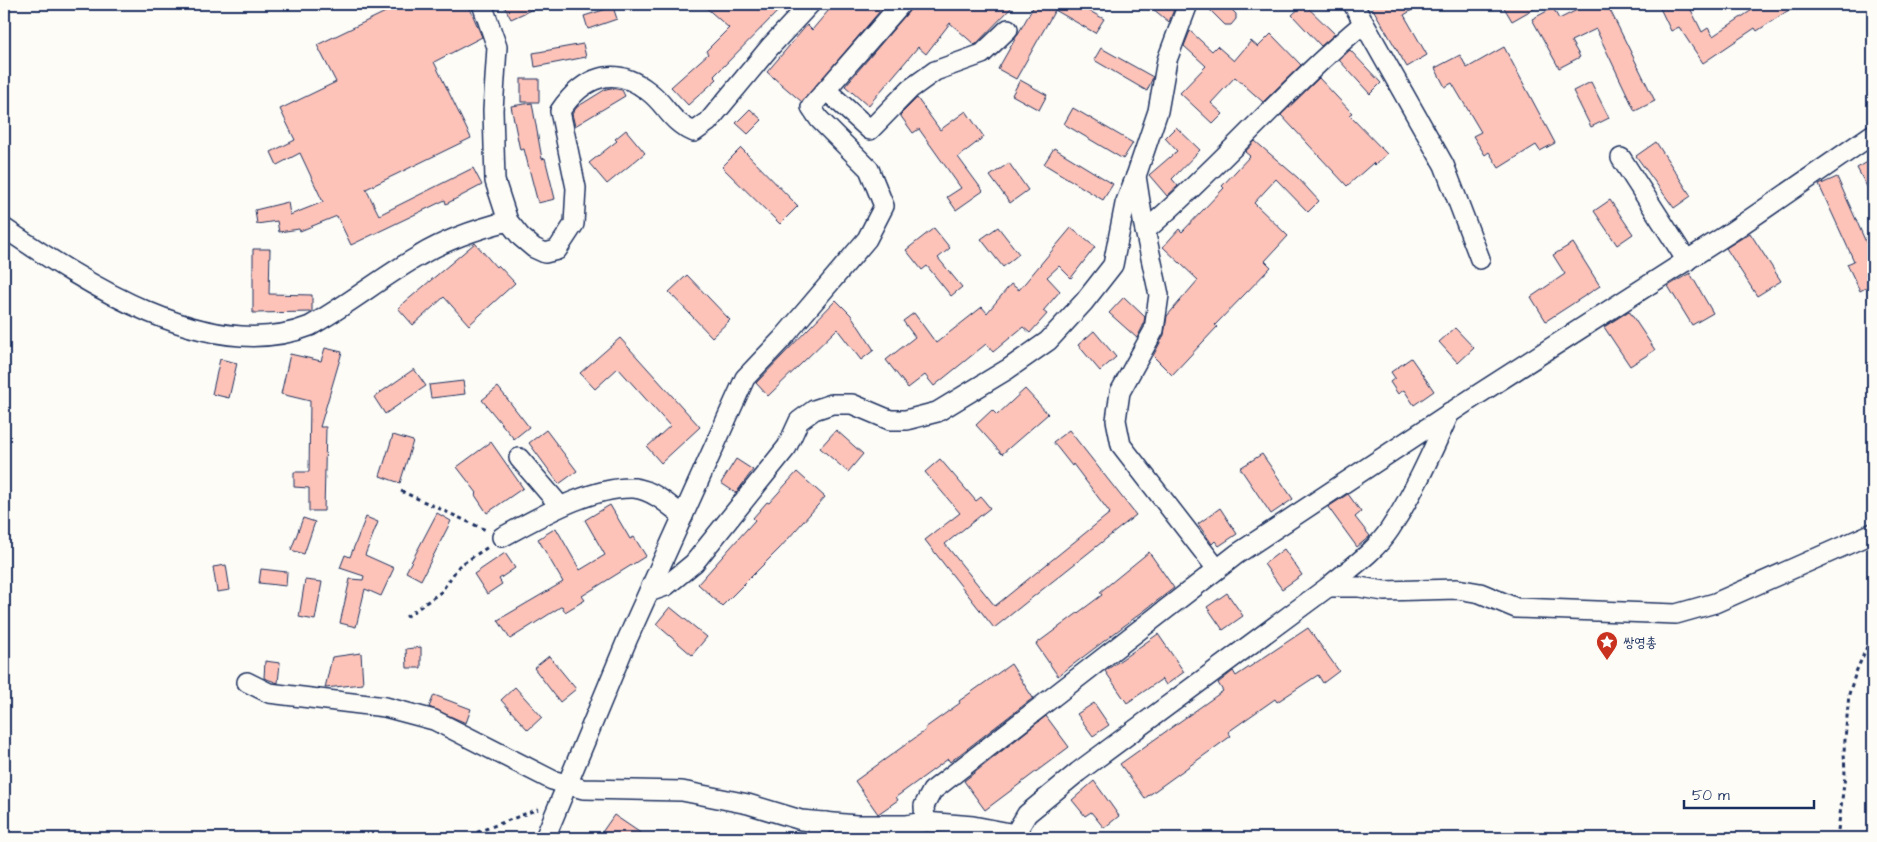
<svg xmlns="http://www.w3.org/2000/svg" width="1877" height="842" font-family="'Architects Daughter','Poor Story',sans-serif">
  <rect width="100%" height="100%" fill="#fdfcf7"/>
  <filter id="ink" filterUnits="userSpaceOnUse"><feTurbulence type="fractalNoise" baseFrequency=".02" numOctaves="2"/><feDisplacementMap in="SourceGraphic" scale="10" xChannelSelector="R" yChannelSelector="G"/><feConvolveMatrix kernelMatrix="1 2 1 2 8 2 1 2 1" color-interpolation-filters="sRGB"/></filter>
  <g filter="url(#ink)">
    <g fill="#fec3b8" stroke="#1b2f5e">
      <polygon points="402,4 468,4 482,37 434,62 471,138 366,189 379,215 473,168 482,185 446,204 445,200 351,245 337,216 300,231 299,229 279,232 277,221 257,224 255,210 288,202 290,215 323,202 300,153 277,165 271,152 295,140 280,109 336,82 317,45"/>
      <polygon points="503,4 544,4 511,19"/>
      <polygon points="702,4 785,4 714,76 717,79 688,105 671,87 708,54 706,51 729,28"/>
      <polygon points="834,4 886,4 802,102 767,72 807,25 812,30"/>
      <polygon points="912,4 1015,4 975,45 950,23 926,54 918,47 868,106 845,86 909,11"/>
      <polygon points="1035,4 1077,4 1104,19 1095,33 1055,10 1016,79 998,69"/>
      <polygon points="1147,4 1176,4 1169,22"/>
      <polygon points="1204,4 1226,4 1236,14 1236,19 1231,25 1225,25"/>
      <polygon points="1304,4 1335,34 1321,46 1292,15"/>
      <polygon points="1370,4 1422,4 1404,15 1427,55 1407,67"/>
      <polygon points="1502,4 1542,4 1512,21"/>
      <polygon points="1589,4 1607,4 1655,101 1635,111 1596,29 1571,41 1580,57 1559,68 1532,19 1553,8 1559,19"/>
      <polygon points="1658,4 1688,4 1702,32 1708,28 1713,36 1761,4 1798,4 1757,31 1755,28 1703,63 1679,27 1671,31"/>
      <polygon points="613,7 617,19 588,29 584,16"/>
      <polygon points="1190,31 1212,51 1217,46 1234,61 1251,41 1258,47 1271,34 1301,65 1263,102 1235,77 1211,103 1223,114 1213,124 1180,93 1206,66 1184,46"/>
      <polygon points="583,44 586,57 535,67 533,53"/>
      <polygon points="1504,47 1555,143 1540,151 1536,145 1499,168 1489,152 1485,155 1473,136 1481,132 1452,83 1445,87 1435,68 1460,55 1467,68"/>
      <polygon points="1101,48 1153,77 1147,91 1094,60"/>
      <polygon points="1350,50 1381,83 1370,94 1339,60"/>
      <polygon points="1319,78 1352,113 1349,115 1387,154 1375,165 1373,163 1347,186 1281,115"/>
      <rect x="521" y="79" width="18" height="23"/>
      <polygon points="1020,80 1047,95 1039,110 1012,95"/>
      <polygon points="1591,82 1609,118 1591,127 1573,91"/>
      <polygon points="611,88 622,90 625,96 575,126 572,114 577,107 606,89"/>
      <polygon points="917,98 940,130 966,111 984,137 958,157 983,191 956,210 947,197 961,188 919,129 913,133 900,115"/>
      <polygon points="532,103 542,159 545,158 555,199 538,203 524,149 520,150 511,106"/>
      <polygon points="1073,108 1133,143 1123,159 1064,124"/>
      <polygon points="750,109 762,120 748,134 736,123"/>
      <polygon points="1176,127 1200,150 1172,179 1178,186 1167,196 1149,175 1177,151 1165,138"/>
      <polygon points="626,130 645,153 607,184 589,163 617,141 615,139"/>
      <polygon points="1255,141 1298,178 1319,201 1308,212 1276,179 1254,203 1288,236 1265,261 1271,267 1215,325 1217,327 1172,375 1153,356 1164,335 1167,316 1198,280 1163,247 1179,229 1182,232 1224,188 1222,186 1250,156 1245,152"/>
      <polygon points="1656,142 1691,196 1674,208 1636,156"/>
      <polygon points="741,148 798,206 780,224 722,167"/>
      <polygon points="1054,148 1113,184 1103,200 1044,164"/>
      <polygon points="1873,159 1873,198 1857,168"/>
      <polygon points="1009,163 1028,190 1010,203 990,176"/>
      <polygon points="1837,177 1873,258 1873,284 1860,291 1847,264 1854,261 1819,185"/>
      <polygon points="1610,200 1633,234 1617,245 1594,211"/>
      <polygon points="998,227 1019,254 1003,267 981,239"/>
      <polygon points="934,228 950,248 938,258 962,287 951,296 927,266 922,270 906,250"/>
      <polygon points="1071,228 1095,247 1071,278 1059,266 1047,277 1060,291 1043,311 1047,314 1030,333 1023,327 993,352 986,344 934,386 925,375 908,388 886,360 915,337 903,321 914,313 936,343 982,307 987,313 1011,284 1019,290"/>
      <polygon points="1750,233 1781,281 1757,296 1726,248"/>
      <polygon points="475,243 496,267 498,265 515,283 469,325 444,297 413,325 398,308"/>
      <polygon points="1573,243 1600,286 1546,321 1531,297 1565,274 1553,255"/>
      <polygon points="253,249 270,249 269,294 312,295 312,312 253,313"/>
      <polygon points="1690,273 1713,313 1692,325 1668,286"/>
      <polygon points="687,275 730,320 712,337 669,292"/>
      <polygon points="1124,297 1145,317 1143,326 1137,338 1109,313"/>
      <polygon points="836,300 851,315 874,350 861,360 837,329 768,396 756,383"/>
      <polygon points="1629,311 1655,350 1630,366 1604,327"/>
      <polygon points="1455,328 1474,348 1458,363 1439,342"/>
      <polygon points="1094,331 1116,357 1100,371 1078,345"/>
      <polygon points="620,338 700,427 661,463 647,447 670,426 618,368 595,389 580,373"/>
      <polygon points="325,348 342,352 320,427 326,427 324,511 309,511 309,488 294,487 294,472 309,472 310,401 281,394 290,354 321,361"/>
      <polygon points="1411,358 1434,391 1414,405 1404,390 1398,394 1390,382 1395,378 1391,372"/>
      <polygon points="220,359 237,363 229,398 212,394"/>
      <polygon points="414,369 426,386 385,414 374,397"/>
      <polygon points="463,381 465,394 431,398 429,385"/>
      <polygon points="498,387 529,427 514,439 482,400"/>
      <polygon points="1025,389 1048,414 1002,454 976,425 992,410 997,415"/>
      <polygon points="546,430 577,471 559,484 529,443"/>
      <polygon points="836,430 863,454 848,472 820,448"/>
      <polygon points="1069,430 1136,515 994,628 925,540 960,513 925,472 940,459 976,501 981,497 990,508 945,544 995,606 1110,513 1073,464 1072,466 1053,442"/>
      <polygon points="393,435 413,441 400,483 380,476"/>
      <polygon points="491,442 523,488 487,513 475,495 477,493 457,467"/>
      <polygon points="1262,454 1293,499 1271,514 1240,468"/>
      <polygon points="736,459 753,470 736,493 721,483"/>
      <polygon points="797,472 825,497 780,548 722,606 698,584 755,520 753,518 767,502 769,503"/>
      <polygon points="1348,494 1361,512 1355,517 1370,536 1357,547 1328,507"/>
      <polygon points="610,505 630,539 634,537 646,556 582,596 585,600 565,612 562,606 510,639 498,620 563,582 538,539 556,528 580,570 605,555 585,520"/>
      <polygon points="1220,508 1237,534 1219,546 1215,541 1212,544 1198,524"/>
      <polygon points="437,513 451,521 421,580 406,572"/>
      <polygon points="366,517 378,522 365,555 394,568 381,596 365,589 356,627 340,623 350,579 363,580 364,576 340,568 345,555 350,557"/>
      <polygon points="303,518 315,522 304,554 291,550"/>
      <polygon points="1284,549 1302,575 1282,589 1264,564"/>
      <polygon points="1149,552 1174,588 1058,676 1036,644 1102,595 1100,592"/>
      <polygon points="505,553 515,568 499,579 502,584 487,594 474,574"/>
      <polygon points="226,565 230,590 217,592 213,567"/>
      <polygon points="261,569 287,572 286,586 259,583"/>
      <polygon points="305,580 322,582 315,620 299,617"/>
      <polygon points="1227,593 1243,616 1223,630 1207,607"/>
      <polygon points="670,607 707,637 692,655 656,624"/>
      <polygon points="1308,628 1339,671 1323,683 1318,675 1277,702 1275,699 1228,732 1231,736 1145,798 1120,764 1223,691 1218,683 1233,671 1236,676"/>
      <polygon points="1158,634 1184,672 1166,685 1162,679 1127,703 1105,671"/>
      <polygon points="421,647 421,668 407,668 406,649"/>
      <polygon points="361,653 363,684 325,688 332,657"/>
      <polygon points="549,656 576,689 560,702 534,668"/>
      <polygon points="265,661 280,663 278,683 264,678"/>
      <polygon points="1011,664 1033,698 950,762 948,759 896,797 898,800 878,814 855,781 926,730 925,728 960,703 959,701"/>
      <polygon points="515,687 542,717 528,730 501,700"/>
      <polygon points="434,695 471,709 466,723 429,707"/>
      <polygon points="1094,703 1109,725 1093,736 1077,714"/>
      <polygon points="1046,716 1069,747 985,810 964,781"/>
      <polygon points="1094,781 1119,816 1104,828 1091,812 1085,816 1072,800"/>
      <polygon points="614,815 648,838 598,838"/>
    </g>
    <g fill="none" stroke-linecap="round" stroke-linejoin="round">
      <g stroke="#1b2f5e" stroke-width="22">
        <g id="minor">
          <path d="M482 4 497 47 493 110 495 181 508 221 521 237 534 248 545 253 557 250 574 224 576 188 560 111C583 77 614 64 648 91 667 105 669 121 694 132L708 122 770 47 810 4"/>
          <polyline points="1188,4 1167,60 1158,111 1136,176 1143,221 1159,295 1154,330 1120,392 1116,420 1121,445 1217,569"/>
          <polyline points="1353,4 1444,165 1480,259"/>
          <polyline points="826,90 870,130 910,89 935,71 982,54 1008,29"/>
          <polyline points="1621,158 1687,261"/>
          <path d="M4 228C84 282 209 366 310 326 348 305 382 277 419 256 447 239 477 229 508 221"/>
          <path d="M1145 231C1222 165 1287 87 1364 23"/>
          <polyline points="519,458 560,506"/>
          <path d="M502 537C538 518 591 486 634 488 653 490 669 505 683 516"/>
          <polyline points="1328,587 1359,587 1384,591 1457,589 1480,593 1516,608 1676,614 1715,603 1873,533"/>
          <polyline points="649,592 666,586 694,563 787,447 799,421 814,410 832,404 852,404 890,420 906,420 937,412 1008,369 1048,341 1084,302 1113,265 1125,204 1136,176"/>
          <polyline points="247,682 269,693 385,707 434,720 552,780 583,789 682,791 748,804 801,820 856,825 906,825 925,822 973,826 1015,834 1023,838"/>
          <polyline points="925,822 924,806 932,791 1237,554 1471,399 1731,232 1873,134"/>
          <path d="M1015 834 1027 814 1078 772 1328 587C1349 569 1375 552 1390 529 1414 493 1432 452 1450 412"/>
          <polyline points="545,838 627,640 745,378 783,338 867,239 884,206 869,169 819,119 811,107 901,4"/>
          <polyline points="815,838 825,822"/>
        </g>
      </g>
      <g stroke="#1b2f5e" stroke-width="3" stroke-dasharray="4 4" stroke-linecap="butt">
        <polyline points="401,491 488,531"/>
        <polyline points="406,617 441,592 459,566 488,547"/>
        <polyline points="462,838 538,809"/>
        <polyline points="1837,838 1845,776 1844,751 1849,694 1856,672 1873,633"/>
      </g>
      <use href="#minor" stroke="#fdfcf7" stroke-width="19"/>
    </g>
  </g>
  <defs>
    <g id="sight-pin" transform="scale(1.125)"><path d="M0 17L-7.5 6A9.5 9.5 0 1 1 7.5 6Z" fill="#c8321e" stroke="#fdfcf7"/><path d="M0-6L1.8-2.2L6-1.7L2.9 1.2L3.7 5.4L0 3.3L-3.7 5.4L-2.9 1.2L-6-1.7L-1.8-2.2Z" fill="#fff"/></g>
  </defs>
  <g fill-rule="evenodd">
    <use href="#sight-pin" x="1607" y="642"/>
  </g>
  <g text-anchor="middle" stroke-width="4.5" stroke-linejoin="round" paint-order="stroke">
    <g font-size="14" fill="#1b2f5e" stroke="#fdfcf7" text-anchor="start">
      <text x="1623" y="647">쌍영총</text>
    </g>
  </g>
  <rect width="1877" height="842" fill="none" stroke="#fdfcf7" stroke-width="20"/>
  <rect x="10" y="10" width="1857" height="822" fill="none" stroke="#1b2f5e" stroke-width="2" filter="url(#ink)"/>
  <path d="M1684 800v8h130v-8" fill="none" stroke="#1b2f5e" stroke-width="2.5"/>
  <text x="1692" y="800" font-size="15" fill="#1b2f5e" stroke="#fdfcf7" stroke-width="4" paint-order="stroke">50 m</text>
</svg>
